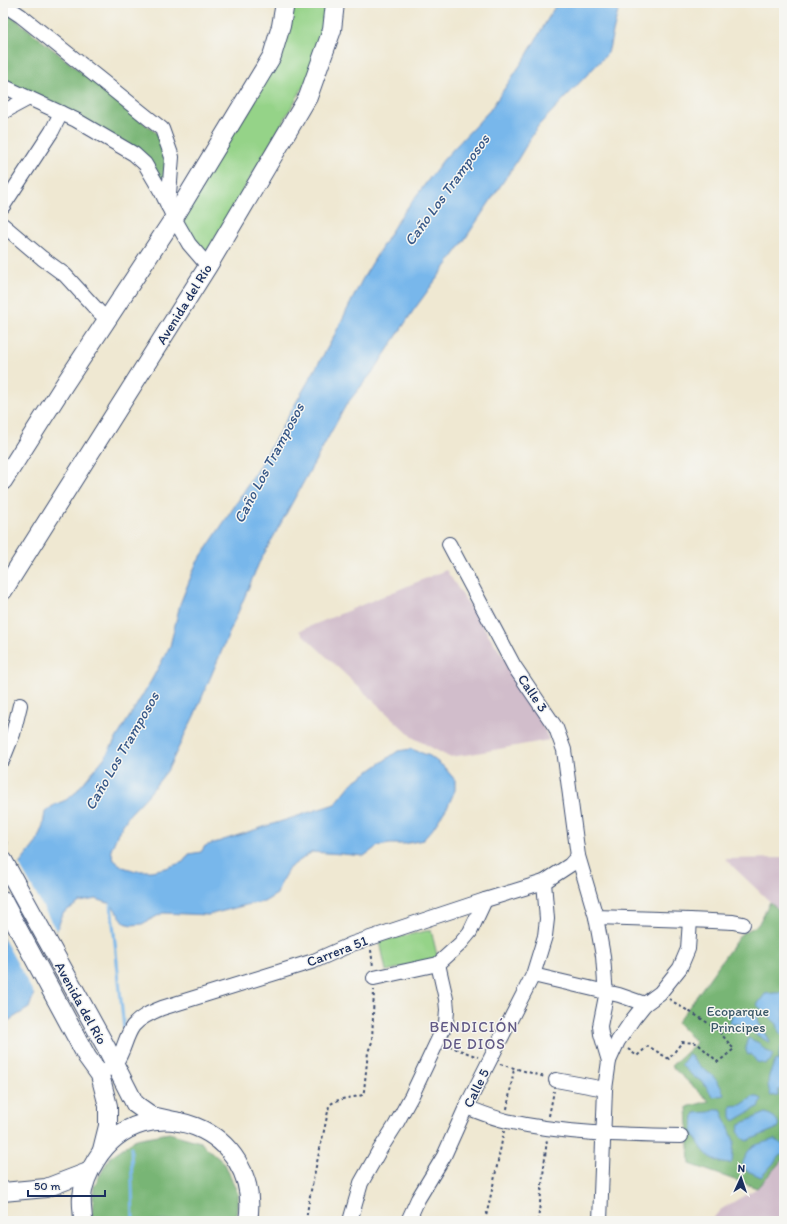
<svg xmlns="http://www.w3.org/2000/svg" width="787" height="1224" font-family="Itim,sans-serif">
  <rect width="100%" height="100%" fill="#f6f6f2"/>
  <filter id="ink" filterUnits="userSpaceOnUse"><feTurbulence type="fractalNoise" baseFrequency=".025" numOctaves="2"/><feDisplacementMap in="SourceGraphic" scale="8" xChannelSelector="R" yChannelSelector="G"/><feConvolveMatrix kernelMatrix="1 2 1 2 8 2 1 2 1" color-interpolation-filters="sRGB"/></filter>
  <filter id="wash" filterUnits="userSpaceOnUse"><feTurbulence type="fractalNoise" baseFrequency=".012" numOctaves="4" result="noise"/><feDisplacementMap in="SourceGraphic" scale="16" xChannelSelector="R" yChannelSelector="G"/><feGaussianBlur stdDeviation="0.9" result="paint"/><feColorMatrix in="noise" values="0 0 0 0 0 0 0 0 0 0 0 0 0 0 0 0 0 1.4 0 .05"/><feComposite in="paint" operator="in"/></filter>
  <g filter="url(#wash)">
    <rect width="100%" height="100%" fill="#efe8d2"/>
    <g fill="#d1bdcb">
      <polygon points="446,570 531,699 549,740 471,754 449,757 412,737 299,631"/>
      <polygon points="784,858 784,915 725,859"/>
      <polygon points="784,1158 784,1221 711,1221 720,1210 757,1188"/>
    </g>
    <g fill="#95d388" stroke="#588173">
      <polygon points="292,3 329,3 327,16 309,77 209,249 205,252 202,251 179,222"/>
      <polygon points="431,930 438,959 386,971 380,941"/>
    </g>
    <g fill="#78b574" stroke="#4a7269">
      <polygon points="3,9 159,135 169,165 167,193 154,167 3,80"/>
      <polygon points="770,902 784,915 784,1158 757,1188 690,1164 687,1107 709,1101 671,1066 696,1043 677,1022 686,1011 741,934 758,925"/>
      <polygon points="169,1133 200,1142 225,1164 238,1194 236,1221 93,1221 92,1219 94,1186 110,1157 136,1139"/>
    </g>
    <g fill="#78b7eb" stroke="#4a73a4">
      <polygon points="557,3 620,3 608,53 538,126 515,164 459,248 413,311 375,369 346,405 259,563 194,716 167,771 148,795 129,815 118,833 111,850 114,860 123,867 136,871 151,871 166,868 183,862 189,854 201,852 205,846 335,804 352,783 398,751 411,749 430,756 444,767 455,780 455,790 448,806 432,830 423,840 404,844 390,844 378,846 364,856 342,854 312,852 289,868 281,882 277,894 264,902 250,904 208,915 163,913 142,924 131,925 125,923 111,904 96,899 80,902 63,913 29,1008 3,1024 3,885 36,843 43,825 45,812 54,805 66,800 74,794 105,757 151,681 170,646 180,604 196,564 238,501 266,455 333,338 362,280 398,220 444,159 490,110 527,55"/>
      <polygon points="775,993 784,993 784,1037 779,1032 777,1024 757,1005 765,994"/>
      <polygon points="734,1011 757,1014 759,1023 770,1043 739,1024 729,1024"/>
      <polygon points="748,1038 759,1043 765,1050 773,1054 771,1060 766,1064 757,1062 751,1054 748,1055 745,1048"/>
      <path d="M784 1047V1089L778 1090V1095L771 1096C765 1081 769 1074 776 1060L780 1061 779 1055 781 1048Z"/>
      <path d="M689 1054C693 1058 696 1063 700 1066 712 1076 719 1079 724 1095L713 1097 702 1081 694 1077 681 1065Z"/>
      <polygon points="753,1097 758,1097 762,1099 759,1107 756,1108 734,1121 731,1117 731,1106 741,1105"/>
      <path d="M718 1109H721L734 1141 732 1162 730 1164C708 1162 702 1150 692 1131 695 1125 692 1121 695 1113L710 1112Z"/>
      <path d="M766 1113C773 1116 780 1120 778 1128L747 1141 742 1138 738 1131 740 1124Z"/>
      <path d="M775 1139 784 1146V1152L761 1177 741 1168C750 1143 751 1147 775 1139Z"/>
    </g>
    <polygon fill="#efe8d2" points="18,862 58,934 35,996 3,937 3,882"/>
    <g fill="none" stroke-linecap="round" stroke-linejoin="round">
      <g stroke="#78b7eb" stroke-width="3">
        <polyline points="111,904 124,1029"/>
        <polyline points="131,1147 133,1221"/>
      </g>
    </g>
  </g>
  <g filter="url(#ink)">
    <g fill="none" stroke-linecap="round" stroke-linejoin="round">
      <g stroke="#3b4b6f" stroke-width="16">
        <g id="minor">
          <polyline points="3,4 21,16 162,129 172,157 168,206"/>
          <polyline points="3,86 76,120 134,154 145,164 162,193 174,218 189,244 208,266"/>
          <polyline points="3,112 29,98"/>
          <polyline points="3,206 52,131 61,113"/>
          <polyline points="3,225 42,258 65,275 99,312 108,319"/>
          <polyline points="449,544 514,666 556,728 564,750 578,856 596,917 603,956 606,996 600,1026 601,1034 609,1061"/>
          <polyline points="3,759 13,734 20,705"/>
          <polyline points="596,917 690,920 733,922 743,924"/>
          <polyline points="533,975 619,995 645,1004"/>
          <polyline points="374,978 438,964 460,944 470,932 485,900"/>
          <path d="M108 1069C124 1059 123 1040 133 1026 140 1017 152 1012 162 1008L314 961 352 944 485 900 544 882 570 865 578 856"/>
          <polyline points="556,1080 605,1089"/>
          <path d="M466 1107C479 1112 493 1118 507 1121 564 1134 623 1135 681 1136"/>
          <polyline points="350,1221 361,1183 379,1151 395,1126 412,1095 446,1023 447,1010 446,999 438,964"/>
          <polyline points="408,1221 418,1199 444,1156 466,1107 533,975 545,936 547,919 544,882"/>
          <polyline points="600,1221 605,1089 609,1061 618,1041 633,1019 645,1004 660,993 680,968 688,949 690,920"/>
        </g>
      </g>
      <g stroke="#3b4b6f" stroke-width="20">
        <g id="major">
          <polyline points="3,481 64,385 174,218 272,56 281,26 285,3"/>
          <polyline points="3,591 208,266 308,97 332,30 335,3"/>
          <polyline points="3,860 106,1047 135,1104 152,1116 179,1122"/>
          <polyline points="3,901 87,1057 100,1075 108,1106 108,1126 102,1150"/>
          <polyline points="3,1192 46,1188 88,1172"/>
          <path d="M83 1221C83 1213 81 1204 82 1197 83 1183 89 1171 96 1160 144 1082 263 1129 248 1221"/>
        </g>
      </g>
      <g stroke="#3b4b6f" stroke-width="2" stroke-dasharray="3 3" stroke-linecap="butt">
        <polyline points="3,837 9,847"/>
        <polyline points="371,950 373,967"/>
        <polyline points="449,1046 478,1057"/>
        <path d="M628 1049 637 1056 648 1046 669 1059 682 1042 697 1043 718 1062 734 1049C728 1043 723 1035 717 1030 703 1018 685 1010 669 999"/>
        <polyline points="500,1064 545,1077"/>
        <polyline points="507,1109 514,1069"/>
        <polyline points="549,1116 554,1091"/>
        <path d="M306 1221C311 1182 322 1144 329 1106 337 1097 351 1099 362 1095L364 1091 368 1052 372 1042 374 990"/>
        <polyline points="485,1221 494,1181 504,1131"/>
        <polyline points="538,1221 547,1139"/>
      </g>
      <use href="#minor" stroke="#fff" stroke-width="14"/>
      <use href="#major" stroke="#fff" stroke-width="18"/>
    </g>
  </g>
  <g text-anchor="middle" stroke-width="3" stroke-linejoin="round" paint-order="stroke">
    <g font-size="14" fill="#1b2f5e" stroke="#f6f6f2">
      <text transform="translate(184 304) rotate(-58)" y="5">Avenida del Río</text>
      <text transform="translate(533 693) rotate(56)" y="5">Calle 3</text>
      <text transform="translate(337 951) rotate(-21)" y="5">Carrera 51</text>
      <text transform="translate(81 1003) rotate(61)" y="5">Avenida del Río</text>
      <text transform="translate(476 1088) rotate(-64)" y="5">Calle 5</text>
    </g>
    <g font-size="14" fill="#3a5868" stroke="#f6f6f2">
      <text x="738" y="1016">Ecoparque<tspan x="738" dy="16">Principes</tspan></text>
    </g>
    <g font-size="15" font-style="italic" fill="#375888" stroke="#f6f6f2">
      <text transform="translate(447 190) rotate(-54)" y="5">Caño Los Tramposos</text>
      <text transform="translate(269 463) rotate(-62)" y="5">Caño Los Tramposos</text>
      <text transform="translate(122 751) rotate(-60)" y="5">Caño Los Tramposos</text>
    </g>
    <g font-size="15" letter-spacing="1" fill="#625a86" stroke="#f6f6f2">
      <text x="474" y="1032">BENDICIÓN<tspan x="474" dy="17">DE DIOS</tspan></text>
    </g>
  </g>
  <rect width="787" height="1224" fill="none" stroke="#f6f6f2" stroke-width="16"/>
  <g transform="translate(741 1178) rotate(3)" stroke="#f6f6f2" stroke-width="3" paint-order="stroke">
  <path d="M0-3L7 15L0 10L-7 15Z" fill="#1b2f5e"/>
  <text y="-6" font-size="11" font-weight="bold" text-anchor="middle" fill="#1b2f5e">N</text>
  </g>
  <path d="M28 1190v6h77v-6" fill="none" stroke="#1b2f5e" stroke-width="2"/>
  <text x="34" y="1190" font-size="12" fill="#1b2f5e" stroke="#f6f6f2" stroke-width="3" paint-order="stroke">50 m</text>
</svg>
